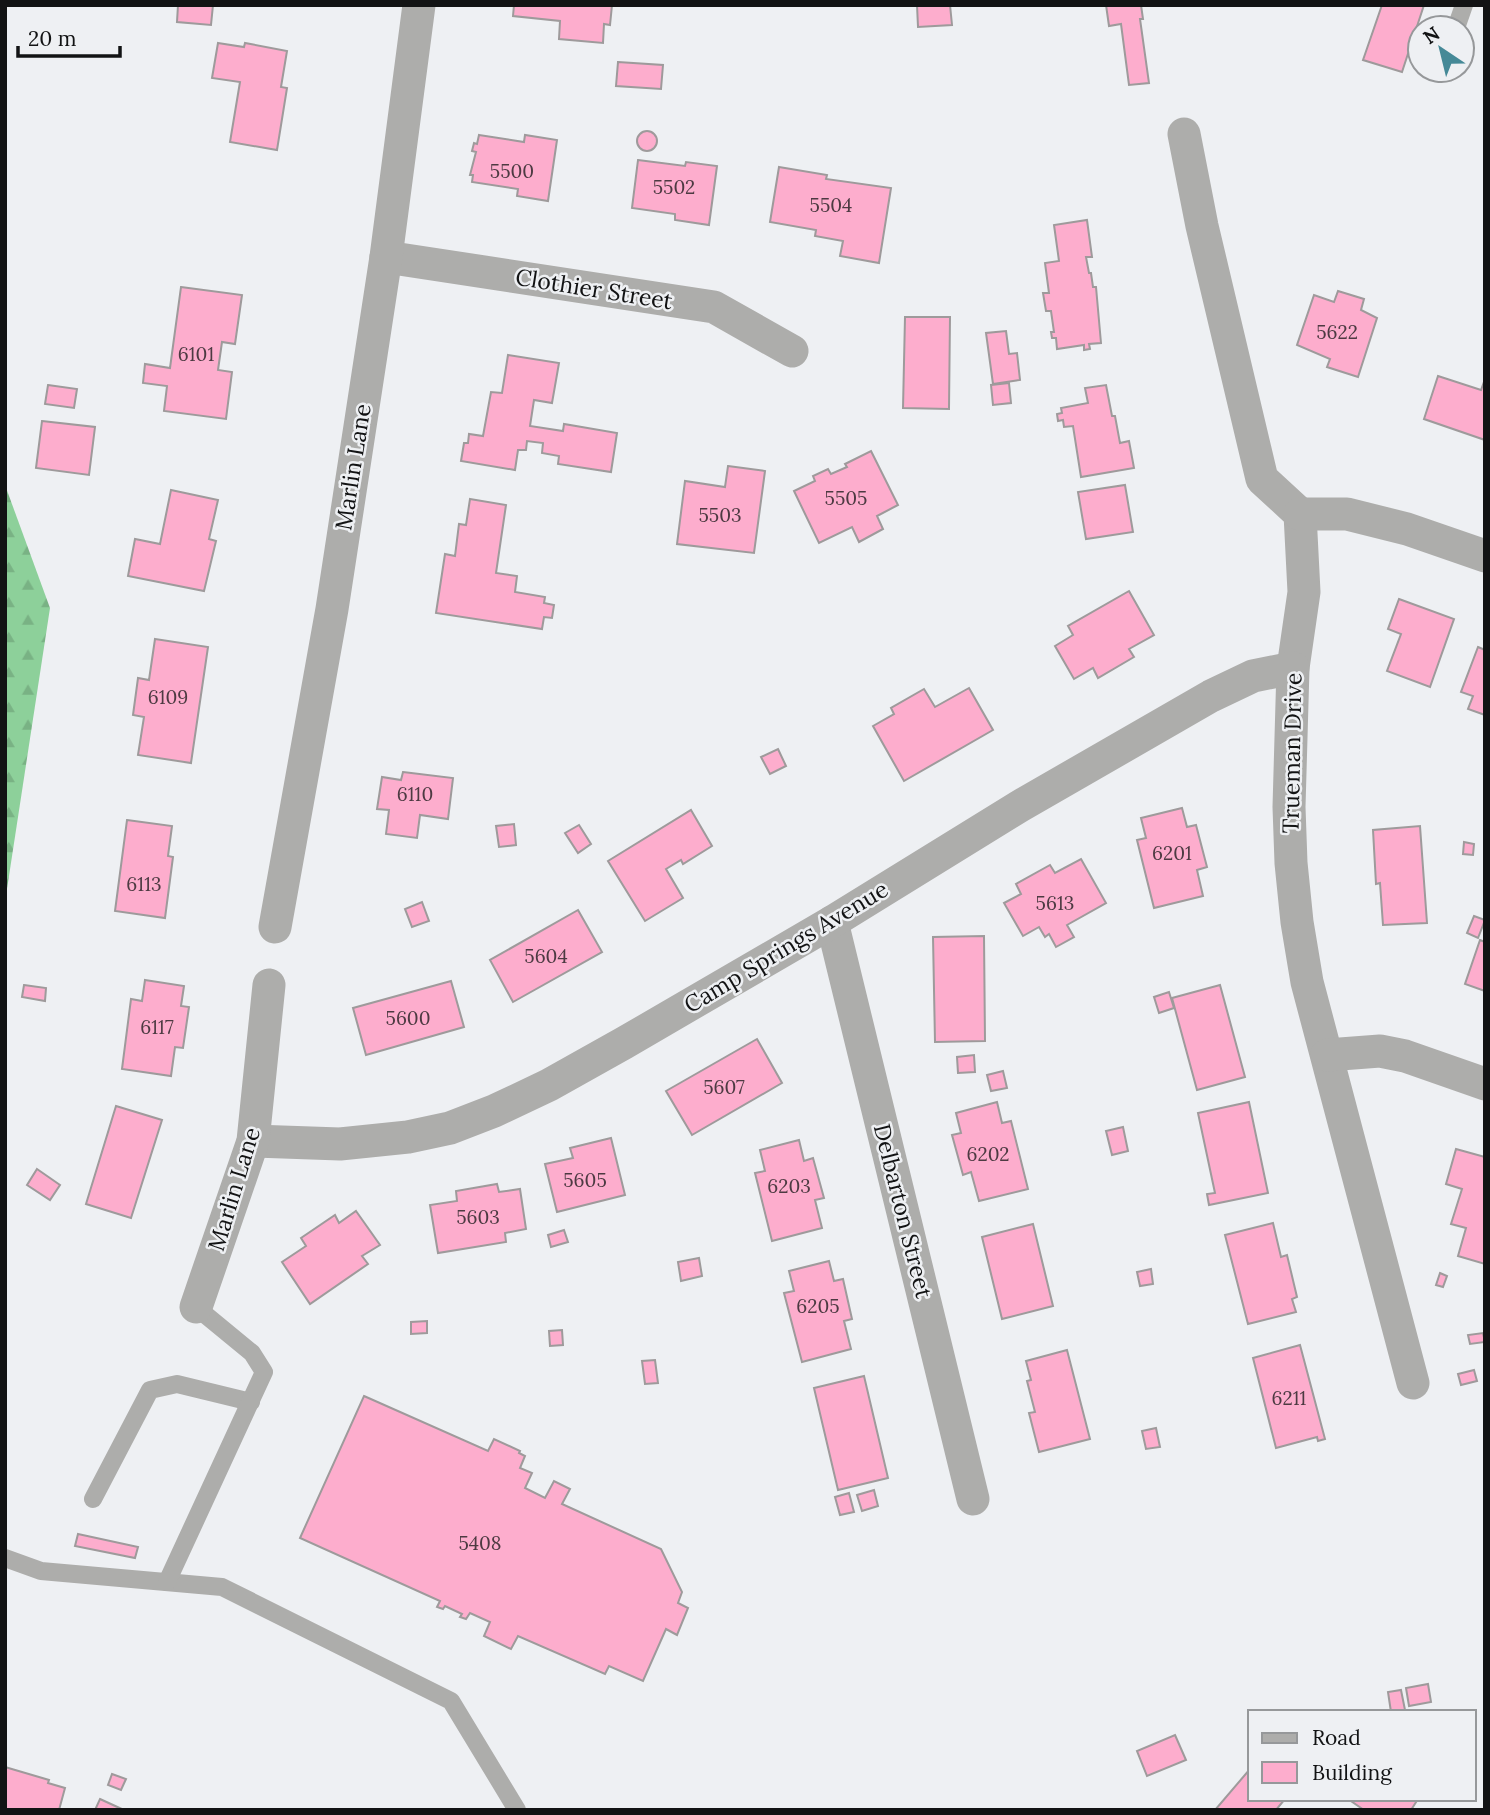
<svg xmlns="http://www.w3.org/2000/svg" width="1490" height="1815" font-family="Lora,serif">
  <defs>
    <pattern id="forest-firs" width="22" height="20" patternUnits="userSpaceOnUse" patternTransform="scale(1.75)"><rect width="22" height="20" fill="#8dd09a"/><path d="M5 1l3.5 6h-7zM16 11l3.5 6h-7z" fill="#79b284"/></pattern>
  </defs>
  <rect width="100%" height="100%" fill="#eef0f3"/>
  <polygon fill="url(#forest-firs)" points="5,485 50,608 5,902"/>
  <g fill="#fdadcd" stroke="#9e9a9b" stroke-width="2">
    <polygon points="178,5 213,5 211,25 177,22"/>
    <polygon points="514,5 612,5 610,25 604,24 603,43 559,39 560,21 513,16"/>
    <polygon points="917,5 950,5 952,25 918,27"/>
    <polygon points="1106,5 1141,5 1143,19 1140,19 1149,83 1129,85 1121,24 1109,26"/>
    <polygon points="1382,5 1424,5 1402,72 1363,60"/>
    <polygon points="218,43 244,47 245,43 287,51 281,87 287,88 277,150 230,142 240,82 212,78"/>
    <polygon points="618,62 663,65 661,89 616,86"/>
    <circle cx="647" cy="141" r="10"/>
    <polygon points="479,135 524,142 525,135 557,140 548,201 517,196 518,189 472,182 473,175 470,175 476,152 472,151 474,143 477,144"/>
    <polygon points="638,160 685,166 686,162 717,166 709,225 675,220 675,214 632,208"/>
    <polygon points="779,167 827,175 826,179 891,188 879,263 840,256 843,241 815,236 816,230 770,222"/>
    <polygon points="1087,220 1092,257 1086,257 1089,273 1091,273 1093,287 1096,287 1101,343 1089,344 1090,349 1084,350 1084,345 1057,349 1056,338 1052,338 1051,332 1054,332 1051,311 1046,311 1043,293 1049,293 1045,263 1059,261 1054,225"/>
    <polygon points="181,287 242,295 235,344 222,342 218,370 232,372 226,419 164,411 167,386 143,383 145,364 170,368"/>
    <polygon points="1338,291 1364,299 1361,310 1377,318 1358,377 1327,367 1330,359 1297,345 1314,295 1334,302"/>
    <polygon points="905,317 950,317 949,409 903,408"/>
    <polygon points="1006,331 1009,354 1017,353 1020,380 993,384 986,333"/>
    <polygon points="508,355 559,363 552,403 534,400 530,426 563,431 564,424 617,433 611,472 558,464 559,456 542,453 543,443 527,441 526,450 518,450 515,470 461,461 464,443 468,443 469,434 483,436 491,392 502,393"/>
    <polygon points="1438,376 1481,390 1485,379 1485,440 1424,419"/>
    <polygon points="1009,383 1011,403 993,405 991,385"/>
    <polygon points="48,385 77,389 74,408 45,404"/>
    <polygon points="1106,385 1112,416 1115,416 1120,443 1129,441 1134,468 1081,477 1073,426 1064,427 1063,420 1058,421 1057,414 1062,413 1061,408 1088,403 1085,388"/>
    <polygon points="42,421 95,427 89,475 36,468"/>
    <polygon points="871,451 898,505 877,516 883,529 859,542 852,527 819,543 794,491 815,481 813,476 828,469 831,474 847,467 845,464"/>
    <polygon points="728,466 765,471 754,553 677,544 685,481 725,487"/>
    <polygon points="1125,485 1133,532 1086,539 1078,492"/>
    <polygon points="171,490 218,500 209,539 216,541 204,591 128,576 135,539 160,544"/>
    <polygon points="470,499 506,505 496,573 517,576 515,592 545,597 544,603 554,605 552,618 544,617 542,629 436,613 445,554 455,556 459,524 466,525"/>
    <polygon points="1129,591 1154,635 1129,649 1134,657 1098,678 1093,668 1074,679 1055,646 1073,635 1068,626"/>
    <polygon points="1399,599 1454,619 1430,687 1387,671 1401,634 1388,629"/>
    <polygon points="155,639 208,647 191,763 138,755 144,717 133,715 138,678 149,680"/>
    <polygon points="1478,647 1485,650 1485,715 1468,709 1473,696 1461,692"/>
    <polygon points="969,688 993,730 904,781 873,726 894,714 891,708 924,689 935,707"/>
    <polygon points="778,749 786,766 770,774 761,757"/>
    <polygon points="403,772 453,778 448,819 420,815 417,838 386,834 389,810 377,809 382,777 401,780"/>
    <polygon points="1182,808 1187,827 1196,825 1207,867 1197,870 1203,896 1154,908 1137,840 1146,838 1141,818"/>
    <polygon points="691,810 712,846 683,864 681,860 666,869 683,898 645,921 608,861"/>
    <polygon points="127,820 172,826 168,856 173,857 165,918 115,911"/>
    <polygon points="514,824 516,845 499,847 496,826"/>
    <polygon points="579,825 591,844 578,853 565,833"/>
    <polygon points="1420,826 1427,923 1383,925 1380,883 1376,884 1373,830"/>
    <polygon points="1464,842 1474,844 1473,855 1463,854"/>
    <polygon points="1081,859 1106,903 1067,925 1074,937 1056,947 1049,934 1045,937 1039,927 1023,936 1004,903 1021,894 1016,884 1050,865 1055,873"/>
    <polygon points="422,902 429,921 412,927 405,909"/>
    <polygon points="578,910 602,952 513,1002 490,960"/>
    <polygon points="1474,916 1485,920 1478,938 1467,933"/>
    <polygon points="984,936 985,1041 935,1042 933,937"/>
    <polygon points="1480,940 1485,942 1485,991 1465,984"/>
    <polygon points="145,980 184,986 181,1006 189,1007 183,1048 175,1047 171,1076 122,1069 131,999 142,1001"/>
    <polygon points="451,981 464,1027 366,1055 353,1008"/>
    <polygon points="24,985 46,988 45,1001 22,997"/>
    <polygon points="1220,985 1245,1077 1197,1090 1172,998"/>
    <polygon points="1169,992 1174,1008 1159,1013 1154,997"/>
    <polygon points="757,1039 782,1083 692,1135 666,1091"/>
    <polygon points="974,1055 975,1072 958,1073 957,1057"/>
    <polygon points="1003,1071 1007,1088 991,1091 987,1075"/>
    <polygon points="997,1102 1002,1123 1011,1121 1028,1189 979,1201 971,1172 963,1175 952,1135 961,1133 956,1113"/>
    <polygon points="1249,1102 1268,1193 1209,1205 1207,1194 1215,1193 1198,1113"/>
    <polygon points="116,1106 162,1120 131,1218 86,1204"/>
    <polygon points="1123,1127 1128,1151 1112,1155 1106,1131"/>
    <polygon points="611,1138 625,1195 557,1212 545,1164 573,1158 570,1148"/>
    <polygon points="799,1140 804,1161 813,1158 824,1198 815,1200 822,1228 772,1241 755,1173 765,1171 760,1150"/>
    <polygon points="1456,1149 1485,1157 1485,1264 1458,1256 1466,1228 1451,1224 1462,1189 1446,1184"/>
    <polygon points="37,1169 60,1185 50,1200 27,1185"/>
    <polygon points="497,1184 499,1192 520,1189 526,1229 505,1233 506,1242 438,1253 430,1205 457,1201 456,1191"/>
    <polygon points="356,1211 380,1245 362,1256 368,1264 310,1304 282,1262 306,1246 301,1238 335,1215 339,1223"/>
    <polygon points="1273,1223 1281,1257 1287,1255 1297,1297 1292,1299 1296,1312 1248,1324 1225,1235"/>
    <polygon points="1033,1224 1053,1306 1002,1319 982,1237"/>
    <polygon points="564,1230 568,1242 551,1247 548,1235"/>
    <polygon points="699,1258 702,1276 681,1281 678,1262"/>
    <polygon points="829,1261 834,1281 843,1279 852,1319 844,1321 851,1349 802,1362 784,1293 794,1291 789,1271"/>
    <polygon points="1151,1269 1153,1284 1140,1286 1137,1272"/>
    <polygon points="1440,1273 1447,1276 1443,1287 1436,1285"/>
    <polygon points="427,1321 427,1333 411,1334 411,1322"/>
    <polygon points="562,1330 563,1345 550,1346 549,1331"/>
    <polygon points="1483,1333 1485,1342 1470,1344 1468,1335"/>
    <polygon points="1300,1345 1325,1439 1318,1441 1317,1437 1276,1448 1253,1358"/>
    <polygon points="1067,1350 1090,1439 1039,1452 1029,1413 1035,1412 1027,1381 1031,1380 1026,1361"/>
    <polygon points="655,1360 658,1383 645,1384 642,1361"/>
    <polygon points="1474,1370 1477,1381 1461,1385 1458,1374"/>
    <polygon points="864,1376 888,1478 838,1490 814,1388"/>
    <polygon points="364,1396 488,1451 494,1439 520,1451 519,1453 525,1456 520,1468 532,1473 525,1488 545,1498 554,1481 570,1489 562,1504 661,1549 682,1592 678,1603 688,1608 677,1635 666,1629 643,1681 609,1666 605,1674 518,1636 511,1649 484,1636 490,1622 470,1613 466,1619 460,1617 462,1614 445,1606 443,1609 437,1607 440,1601 300,1538"/>
    <polygon points="1156,1428 1160,1447 1146,1449 1142,1431"/>
    <polygon points="874,1490 878,1506 862,1511 857,1495"/>
    <polygon points="849,1493 854,1512 840,1515 835,1497"/>
    <polygon points="78,1534 138,1547 135,1558 75,1546"/>
    <polygon points="1428,1684 1431,1702 1409,1706 1406,1688"/>
    <polygon points="1401,1690 1405,1710 1391,1712 1388,1692"/>
    <polygon points="1175,1735 1186,1760 1147,1776 1137,1751"/>
    <polygon points="5,1767 49,1780 48,1783 65,1788 59,1810 5,1810"/>
    <polygon points="1250,1769 1250,1799 1285,1799 1276,1810 1215,1810"/>
    <polygon points="112,1774 126,1779 121,1790 108,1785"/>
    <polygon points="100,1799 124,1810 95,1810"/>
    <polygon points="1348,1799 1418,1799 1411,1810 1364,1810"/>
  </g>
  <g fill="none" stroke-linecap="round" stroke-linejoin="round">
    <g stroke="#adadab" stroke-width="18">
      <polyline points="1456,28 1464,5"/>
      <polyline points="93,1499 150,1390 177,1384 251,1402"/>
      <polyline points="5,1558 41,1571 222,1587 451,1701 517,1810"/>
      <polyline points="167,1582 264,1372 252,1353 196,1307"/>
    </g>
    <g stroke="#adadab" stroke-width="33">
      <polyline points="1184,134 1202,226 1262,479 1300,514 1304,592 1293,668 1289,807 1291,863 1297,922 1307,982 1413,1383"/>
      <polyline points="386,257 714,307 792,351"/>
      <polyline points="1300,514 1347,514 1407,529 1485,556"/>
      <polyline points="832,922 973,1499"/>
      <polyline points="275,927 332,609 386,257 419,5"/>
      <polyline points="1327,1055 1380,1051 1405,1056 1485,1084"/>
      <polyline points="253,1141 340,1144 408,1137 450,1128 494,1111 549,1085 624,1043 832,922 1020,806 1211,696 1253,676 1293,668"/>
      <polyline points="196,1307 253,1141 269,985"/>
    </g>
  </g>
  <g text-anchor="middle" stroke-width="5" stroke-linejoin="round" paint-order="stroke">
    <g font-size="19" fill="#4d3a42">
      <text x="512" y="178">5500</text>
      <text x="674" y="194">5502</text>
      <text x="831" y="212">5504</text>
      <text x="1337" y="339">5622</text>
      <text x="196" y="361">6101</text>
      <text x="846" y="505">5505</text>
      <text x="720" y="522">5503</text>
      <text x="168" y="704">6109</text>
      <text x="415" y="801">6110</text>
      <text x="1172" y="860">6201</text>
      <text x="144" y="891">6113</text>
      <text x="1055" y="910">5613</text>
      <text x="546" y="963">5604</text>
      <text x="408" y="1025">5600</text>
      <text x="157" y="1034">6117</text>
      <text x="724" y="1094">5607</text>
      <text x="988" y="1161">6202</text>
      <text x="585" y="1187">5605</text>
      <text x="789" y="1193">6203</text>
      <text x="478" y="1224">5603</text>
      <text x="818" y="1313">6205</text>
      <text x="1289" y="1405">6211</text>
      <text x="480" y="1550">5408</text>
    </g>
    <g font-size="23" fill="#121314" stroke="#eef0f3">
      <text transform="translate(594 289) rotate(9)" y="8">Clothier Street</text>
      <text transform="translate(353 467) rotate(-81)" y="8">Marlin Lane</text>
      <text transform="translate(1292 753) rotate(-89)" y="8">Trueman Drive</text>
      <text transform="translate(786 947) rotate(-31)" y="8">Camp Springs Avenue</text>
      <text transform="translate(234 1189) rotate(-73)" y="8">Marlin Lane</text>
      <text transform="translate(903 1211) rotate(76)" y="8">Delbarton Street</text>
    </g>
  </g>
  <rect width="1490" height="1815" fill="none" stroke="#121314" stroke-width="14"/>
  <rect x="1248" y="1710" width="228" height="91" fill="#eef0f3" stroke="#96989a" stroke-width="2"/>
  <rect x="1262" y="1733" width="35" height="10" fill="#adadab" stroke="#96989a" stroke-width="2"/>
  <text x="1312" y="1745" font-size="21" fill="#121314">Road</text>
  <rect x="1262" y="1762" width="35" height="21" fill="#fdadcd" stroke="#96989a" stroke-width="2"/>
  <text x="1312" y="1780" font-size="21" fill="#121314">Building</text>
  <g transform="translate(1441 49) rotate(325)"><circle r="33" fill="#eef0f3" stroke="#96989a" stroke-width="2"/>
  <path d="M0-5L12 26L0 18L-12 26Z" fill="#458997"/>
  <text y="-10" font-size="19" font-weight="bold" text-anchor="middle" fill="#121314">N</text>
  </g>
  <path d="M18 46v10h102v-10" fill="none" stroke="#121314" stroke-width="3.5"/>
  <text x="28" y="46" font-size="21" fill="#121314" stroke="#eef0f3" stroke-width="5" paint-order="stroke">20 m</text>
</svg>
